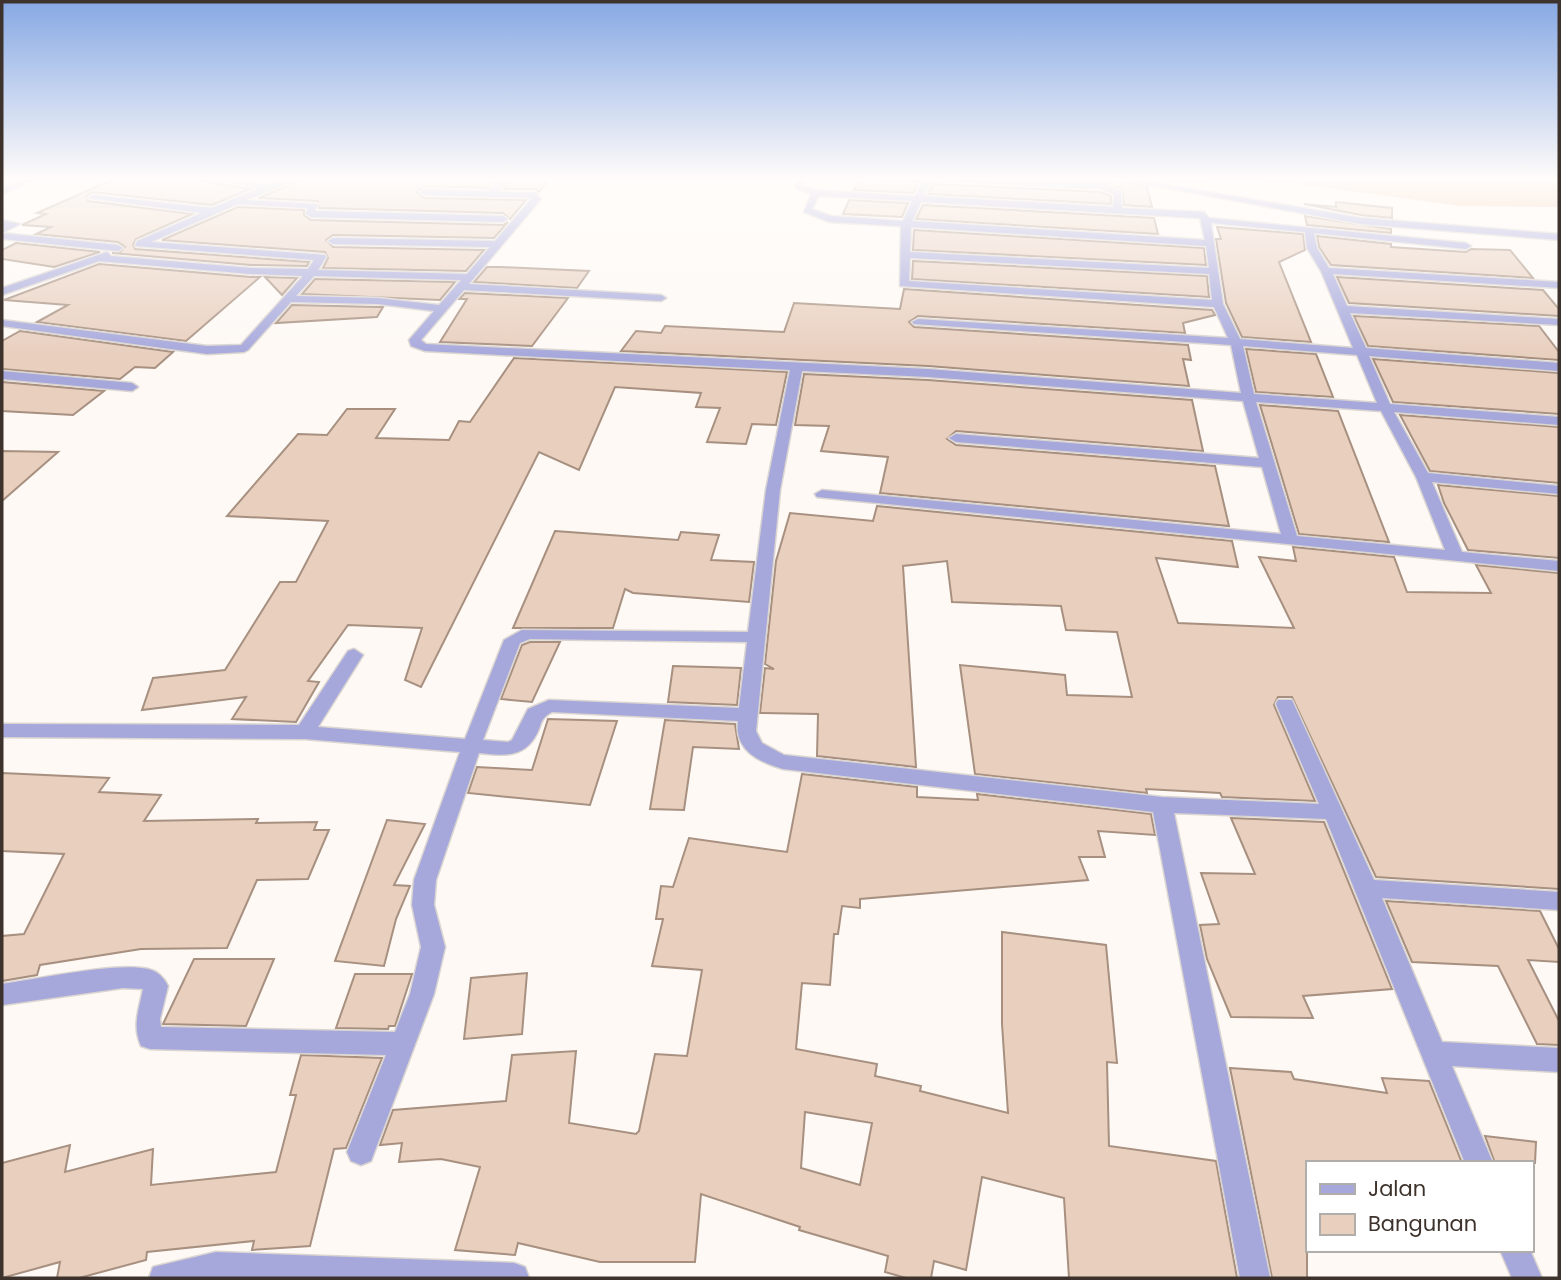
<svg xmlns="http://www.w3.org/2000/svg" width="1561" height="1280" font-family="Poppins,sans-serif">
  <rect width="100%" height="100%" fill="#fef9f5"/>
  <polygon fill="#f0bf9e" points="1145,178 1559,178 1559,207 1461,206 1292,183 1239,180 1180,183"/>
  <g fill="#e8cfbe" stroke="#a79080" stroke-width="2" fill-rule="evenodd">
    <polygon points="116,178 199,178 202,181 250,189 212,205 92,192 86,196 88,201 192,214 136,239 133,245 135,249 309,262 307,266 251,265 112,253 119,253 125,247 118,242 36,234 51,227 22,225 46,214 37,213"/>
    <polygon points="304,178 498,178 487,188 424,186 417,192 424,198 526,200 510,219 503,213 319,208 318,201 259,198"/>
    <polygon points="514,178 550,178 539,192 536,189 504,189"/>
    <polygon points="1077,178 1108,178 1147,187 1152,207 1124,205 1122,189 1103,181"/>
    <polygon points="859,179 919,181 913,193 854,190"/>
    <polygon points="933,184 1100,192 1111,196 1111,204 928,194"/>
    <polygon points="849,200 908,203 902,217 843,214"/>
    <polygon points="1336,202 1392,208 1392,218 1361,215 1304,204 1336,207"/>
    <polygon points="923,205 1154,218 1158,234 916,219"/>
    <polygon points="238,207 304,210 304,215 311,220 503,225 508,222 494,238 333,235 326,240 333,247 484,250 466,271 323,268 328,258 325,252 162,240"/>
    <polygon points="1305,216 1391,229 1391,233 1307,225"/>
    <polygon points="1217,227 1303,234 1305,250 1279,262 1311,342 1242,337 1226,303 1216,239 1221,239"/>
    <polygon points="914,230 1204,248 1206,265 913,250"/>
    <polygon points="1317,236 1391,244 1391,247 1466,252 1471,249 1510,250 1533,278 1331,265 1319,247"/>
    <polygon points="16,243 100,252 54,267 2,259 2,250"/>
    <polygon points="913,261 1207,276 1209,297 912,279"/>
    <polygon points="99,264 251,277 260,277 186,341 37,322 68,305 4,300"/>
    <polygon points="487,267 501,267 589,271 577,288 474,282"/>
    <polygon points="265,277 297,278 282,295"/>
    <polygon points="1337,277 1543,290 1559,309 1559,316 1349,303"/>
    <polygon points="315,279 455,282 440,300 302,294"/>
    <polygon points="904,289 1212,310 1215,315 1183,323 1185,333 918,316 909,322 914,327 1188,345 1191,360 1183,359 1189,386 928,366 621,351 636,331 661,333 665,326 784,332 794,303 900,309"/>
    <polygon points="465,293 568,298 532,346 440,342 467,299 459,299"/>
    <polygon points="292,305 378,307 383,307 377,317 276,323"/>
    <polygon points="1354,316 1539,326 1559,352 1559,360 1368,346"/>
    <polygon points="20,331 173,352 155,368 135,367 120,379 2,369 2,341"/>
    <polygon points="1246,349 1316,354 1333,397 1256,392"/>
    <polygon points="514,358 787,372 776,425 752,424 746,444 707,442 720,408 696,407 701,393 615,387 579,470 539,452 421,687 405,680 422,628 348,625 308,681 319,682 296,722 232,719 246,697 142,710 153,678 225,670 280,582 296,582 328,521 227,516 298,434 327,435 347,409 395,409 376,438 449,440 459,421 470,422"/>
    <polygon points="1373,359 1559,373 1559,414 1393,402"/>
    <polygon points="804,374 928,380 1192,400 1203,451 956,431 947,439 956,445 1215,466 1229,526 880,493 888,457 821,451 829,426 795,425"/>
    <polygon points="2,382 104,391 73,415 2,411"/>
    <polygon points="1260,405 1338,411 1389,542 1299,534"/>
    <polygon points="1400,415 1559,427 1559,483 1430,471"/>
    <polygon points="2,451 58,452 2,501"/>
    <polygon points="1438,485 1559,496 1559,558 1468,550 1444,503"/>
    <polygon points="877,506 1232,541 1238,567 1156,558 1178,623 1294,628 1259,557 1296,561 1293,547 1394,557 1407,592 1491,593 1476,565 1559,573 1559,889 1376,877 1292,697 1278,697 1274,705 1315,801 1222,797 1220,793 1146,789 1147,793 975,774 960,665 1065,675 1067,695 1132,697 1117,632 1066,630 1061,606 952,602 947,561 903,566 916,767 817,756 818,714 760,713 765,668 774,669 765,664 776,561 790,513 873,521"/>
    <polygon points="555,531 678,540 681,532 719,535 711,560 754,562 749,602 633,593 625,589 613,628 513,628"/>
    <polygon points="530,642 560,642 532,702 501,699 522,645"/>
    <polygon points="673,666 741,668 737,705 668,702"/>
    <polygon points="548,719 617,721 590,805 468,793 477,767 532,770"/>
    <polygon points="665,720 735,724 739,749 693,747 684,810 650,809"/>
    <polygon points="2,773 109,778 99,792 161,795 144,821 258,819 256,823 317,822 314,830 329,830 308,879 257,880 227,948 141,949 40,965 37,975 2,981 2,936 24,934 64,854 2,851"/>
    <path d="M802 774 917 787V797L978 800 977 794 1151 814 1155 835 1098 831 1105 857H1079L1088 880 860 899V908L842 906 838 934H834L830 985 802 983 796 1049 877 1064 875 1076 921 1086 920 1091 1008 1113 1002 1024V932L1106 945 1117 1063 1107 1062 1109 1146 1216 1161 1237 1278H1069L1064 1198 982 1177 966 1270 934 1261 931 1278H906L885 1272 888 1256 799 1230 800 1227 701 1194 695 1262H600L518 1243 515 1255 455 1250 480 1167 441 1159 399 1162 402 1143 380 1145 393 1110 506 1101 512 1055 576 1051 569 1123 636 1134 639 1131 655 1054 687 1056 702 970 652 966 663 919H656L661 886 673 887 689 838 787 852ZM805 1112 872 1123 860 1185 801 1168Z"/>
    <polygon points="1231,818 1324,822 1392,989 1303,996 1313,1018 1231,1017 1207,959 1200,925 1219,924 1201,873 1255,874"/>
    <polygon points="387,820 425,824 394,885 410,886 396,919 384,966 335,961"/>
    <polygon points="1386,901 1540,911 1559,949 1559,962 1528,960 1559,1021 1559,1045 1537,1044 1498,966 1412,962"/>
    <polygon points="194,959 274,959 246,1026 163,1024"/>
    <polygon points="527,973 522,1034 464,1039 471,978"/>
    <polygon points="355,974 412,974 395,1026 389,1026 388,1029 336,1028"/>
    <polygon points="301,1055 382,1058 346,1148 334,1149 310,1246 252,1250 254,1241 147,1252 146,1260 79,1278 57,1278 60,1262 2,1278 2,1163 70,1145 65,1172 153,1149 151,1185 276,1172 296,1095 290,1095"/>
    <polygon points="1230,1068 1291,1072 1294,1079 1387,1093 1382,1078 1429,1081 1462,1163 1307,1163 1307,1278 1272,1278"/>
    <polygon points="1485,1136 1536,1142 1535,1163 1495,1163"/>
  </g>
  <g fill="none" stroke-linecap="round" stroke-linejoin="round">
    <g stroke="#dbd5d1" stroke-width="3">
      <g id="street">
        <polygon points="28,178 39,178 2,194 2,188"/>
        <polygon points="43,178 56,178 47,181"/>
        <path d="M202 178 269 184 289 178H301L247 200 318 204 315 211 503 216 508 219 503 222 311 217 306 214 308 208 238 204 151 242 325 255 326 257 318 270 467 274 490 247 333 244 328 241 333 238 495 241 532 198 424 195 420 192 424 189 488 191 502 178H511L498 192H536L541 199 469 284 661 295 666 298 661 301 464 290 421 340 426 344 928 369 1241 393 1231 345 914 324 912 322 918 319 1228 338 1214 307 900 286 901 226 829 222 804 212 811 194 797 189 795 183 799 178H807L804 185 817 190 915 196 923 178 1102 183 1121 191 1122 208 1204 212 1209 218 1466 243 1471 246 1466 249 1314 233 1317 248 1329 268 1559 282V288L1333 274 1347 306 1559 319V325L1350 313 1366 348 1559 363V371L1369 356 1390 404 1559 417V425L1394 412 1428 473 1559 486V494L1432 482 1462 552 1559 561V571L817 497 815 494 822 490 1281 534 1262 467 956 442 949 438 956 434 1259 458 1243 401 928 377 802 371 780 490 756 731 762 743 784 755 1162 797 1319 804 1276 704 1278 700H1292L1374 880 1559 892V910L1382 898 1442 1042 1559 1048V1072L1452 1066 1493 1163H1465L1326 819 1174 813 1270 1278H1240L1153 812 783 769C759 762 734 750 738 721L552 712C543 717 542 720 539 729 527 758 506 756 479 753L436 880 434 905 445 947 434 994 371 1161 361 1165 351 1161 347 1152 386 1055 150 1049 141 1046C132 1026 139 1009 143 989L123 988 2 1005V984C39 979 115 962 148 969 158 971 164 978 168 986L160 1019 161 1027 395 1032 410 994 421 947 412 905 414 880 460 752 305 739 2 737V724L299 725 348 651 354 649 363 655 318 727 465 739 504 640 522 630 748 632 766 490 790 370 425 351 411 346 409 340 434 311 378 304 291 302 248 350 244 352 207 354 2 326V320L207 346 241 345 303 276 251 274 99 261 2 295V288L107 252 111 256 251 268 308 269 314 260 135 246 137 241 202 213 88 198 92 195 212 208 259 188ZM931 181 1101 189 1114 194 1113 207 924 196ZM819 196 912 201 903 221 831 216 812 209ZM921 202 1200 218 1205 240 912 221ZM1211 223 1305 232 1307 248 1321 271 1353 348 1240 339 1223 304ZM911 227 1206 246 1209 268 910 252ZM910 258 1209 274 1212 300 909 281ZM314 276 461 280 439 305 378 298 296 296ZM1243 346 1357 355 1377 403 1254 394ZM1256 402 1381 411 1416 477 1445 550 1297 536ZM530 639 747 642 739 708 549 700 528 709 512 740 508 742 483 740 520 643Z"/>
        <polygon points="1111,178 1129,178 1361,218 1559,234 1559,240 1361,224"/>
        <polygon points="2,220 20,224 2,233"/>
        <polygon points="2,233 118,245 123,248 118,251 2,239"/>
        <polygon points="2,371 132,383 138,387 132,391 2,379"/>
        <polygon points="1500,1250 1530,1250 1542,1278 1512,1278"/>
        <polygon points="216,1252 514,1263 525,1267 529,1278 149,1278 153,1267"/>
      </g>
    </g>
    <use href="#street" fill="#a6a8dc" fill-rule="evenodd"/>
  </g>
  <linearGradient id="sky" x2="0" y2="1"><stop stop-color="#86a8e4"/><stop offset="0.5" stop-color="#fffcfa"/><stop offset="1" stop-color="#fffcfa" stop-opacity="0"/></linearGradient>
  <rect width="1561" height="357" fill="url(#sky)"/>
  <rect width="1561" height="1280" fill="none" stroke="#3d332c" stroke-width="7"/>
  <rect x="1306" y="1161" width="228" height="91" fill="#ffffff" stroke="#b1adab" stroke-width="2"/>
  <rect x="1320" y="1184" width="35" height="10" fill="#a6a8dc" stroke="#b1adab" stroke-width="2"/>
  <text x="1368" y="1196" font-size="21" fill="#3d332c">Jalan</text>
  <rect x="1320" y="1214" width="35" height="21" fill="#e8cfbe" stroke="#b1adab" stroke-width="2"/>
  <text x="1368" y="1231" font-size="21" fill="#3d332c">Bangunan</text>
</svg>
